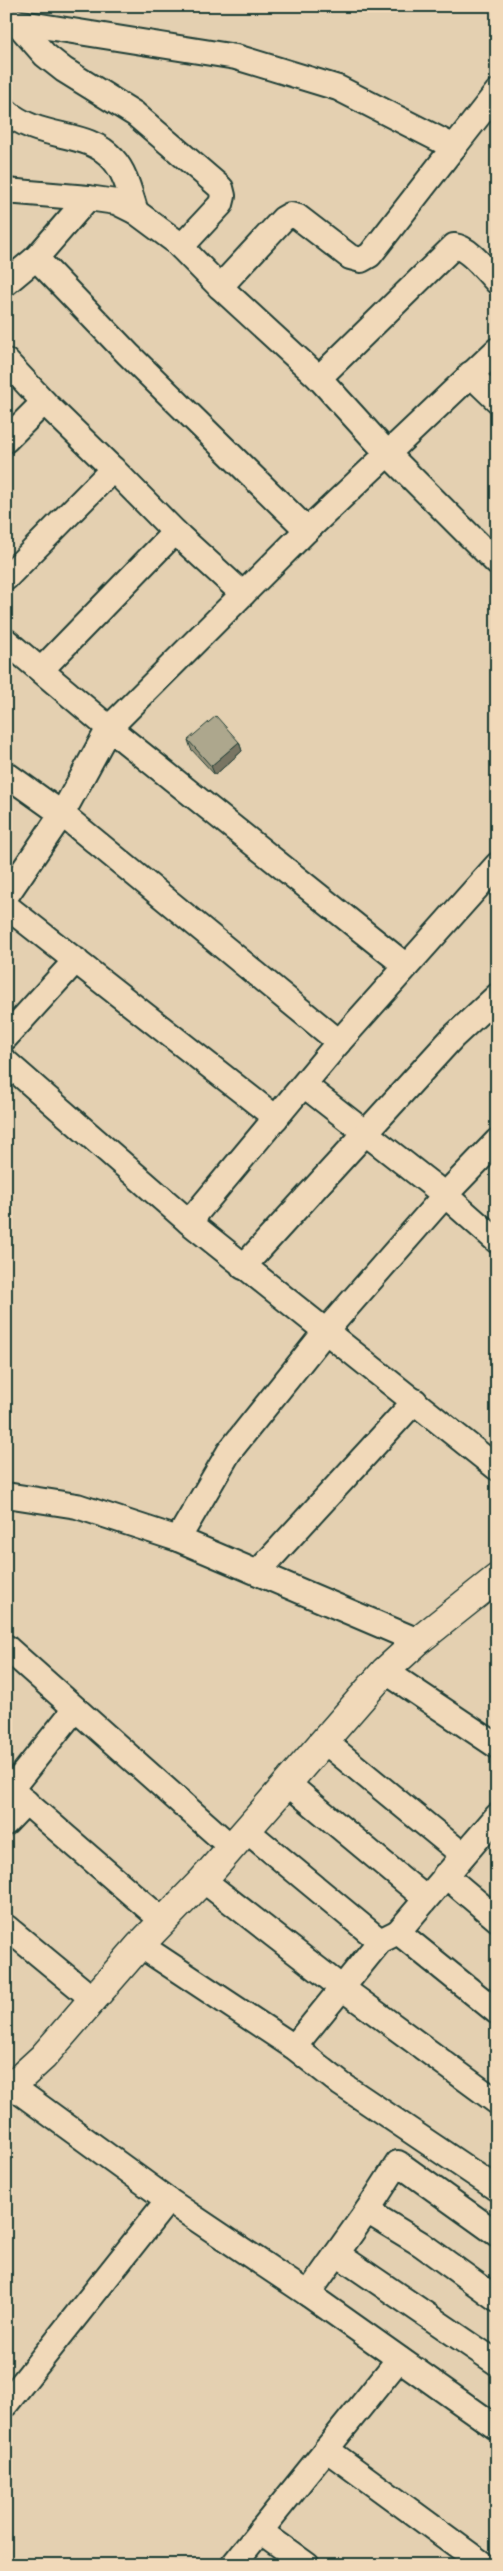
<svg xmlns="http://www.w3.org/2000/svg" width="503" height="2571" font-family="'Patrick Hand',sans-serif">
  <rect width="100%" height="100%" fill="#e4d0b1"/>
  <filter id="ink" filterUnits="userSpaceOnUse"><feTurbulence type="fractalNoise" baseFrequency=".02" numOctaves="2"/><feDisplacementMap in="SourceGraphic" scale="10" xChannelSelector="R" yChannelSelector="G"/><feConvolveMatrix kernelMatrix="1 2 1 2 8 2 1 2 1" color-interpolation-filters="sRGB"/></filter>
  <g filter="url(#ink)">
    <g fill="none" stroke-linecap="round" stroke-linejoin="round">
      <g stroke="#1f3d34" stroke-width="28">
        <g id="street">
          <polyline points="16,22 236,57 338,88 454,147 497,92"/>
          <polyline points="16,22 45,55 64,70 135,114 221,188 223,196 221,204 181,247"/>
          <path d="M6 111C39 141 87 129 113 159 126 173 130 194 136 212"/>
          <polyline points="6,191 88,198 116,202 136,212 175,241 220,287 319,378 388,454 497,563"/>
          <polyline points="36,258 128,354 307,530"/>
          <polyline points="6,283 36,258 88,198"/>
          <polyline points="220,287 283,219 290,215 298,217 350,257 361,260 370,255 454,147"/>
          <polyline points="6,361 44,402"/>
          <polyline points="470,374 497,400"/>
          <path d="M319 378 454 246C470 248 486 271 497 282"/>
          <polyline points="6,440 44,402 113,469 6,578"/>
          <polyline points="113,469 175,532"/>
          <polyline points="6,641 109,728 406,966"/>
          <polyline points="41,670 175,532 243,594"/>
          <polyline points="6,774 62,814 339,1042"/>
          <polyline points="497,865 339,1042 189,1222 497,1468"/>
          <polyline points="6,896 62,814 109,728 307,530 497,350"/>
          <polyline points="6,906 276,1118"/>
          <polyline points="6,1037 76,960"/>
          <polyline points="6,1062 189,1222"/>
          <polyline points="304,1085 445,1195 497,1241"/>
          <polyline points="243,1267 453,1037 497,996"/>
          <polyline points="6,1495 77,1506 178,1539"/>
          <polyline points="258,1572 415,1401"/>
          <polyline points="418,1641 178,1539 229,1452 325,1332 445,1195 497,1141"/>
          <polyline points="6,1647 231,1847"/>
          <polyline points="385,1671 497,1746"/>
          <polyline points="324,1741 463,1855"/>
          <polyline points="287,1783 425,1898"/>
          <polyline points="6,1785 163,1921"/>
          <polyline points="11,1789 75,1709"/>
          <polyline points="497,1816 398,1932 497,2012"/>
          <polyline points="6,1823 26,1802"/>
          <polyline points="246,1830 380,1941"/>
          <polyline points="445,1875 497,1919"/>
          <polyline points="203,1880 342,1988 294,2047"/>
          <polyline points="6,1927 93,1999"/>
          <polyline points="398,1932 380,1941 342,1988 497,2102"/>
          <polyline points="140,1945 294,2047 341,2084 497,2189"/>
          <polyline points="6,2082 168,2200 308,2294 497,2428"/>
          <polyline points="367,2211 398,2163 497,2234"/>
          <polyline points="337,2254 497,2363"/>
          <polyline points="308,2294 367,2211 421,2244 497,2299"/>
          <polyline points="6,2404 168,2200"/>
          <polyline points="326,2449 484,2565"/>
          <polyline points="260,2531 307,2565"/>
          <polyline points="233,2565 399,2359"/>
        </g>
      </g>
      <g stroke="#1f3d34" stroke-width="31">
        <polyline id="secondary" points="6,2091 43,2057 140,1945 203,1880 385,1671 418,1641 497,1578"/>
      </g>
      <use href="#street" stroke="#f1d9b9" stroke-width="24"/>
      <use href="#secondary" stroke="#f1d9b9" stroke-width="28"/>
    </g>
    <polygon fill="#959079" stroke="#1f3d34" points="188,740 239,742 242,751 215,775 191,749"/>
    <polygon fill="#797563" stroke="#1f3d34" points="239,742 242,751 215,775 211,766"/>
    <polygon fill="#ada78d" stroke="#1f3d34" points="216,716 239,742 211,766 188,740"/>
  </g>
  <rect width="503" height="2571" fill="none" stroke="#f1d9b9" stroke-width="25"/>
  <rect x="12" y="12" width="478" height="2546" fill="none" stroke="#1f3d34" stroke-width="2" filter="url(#ink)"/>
</svg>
